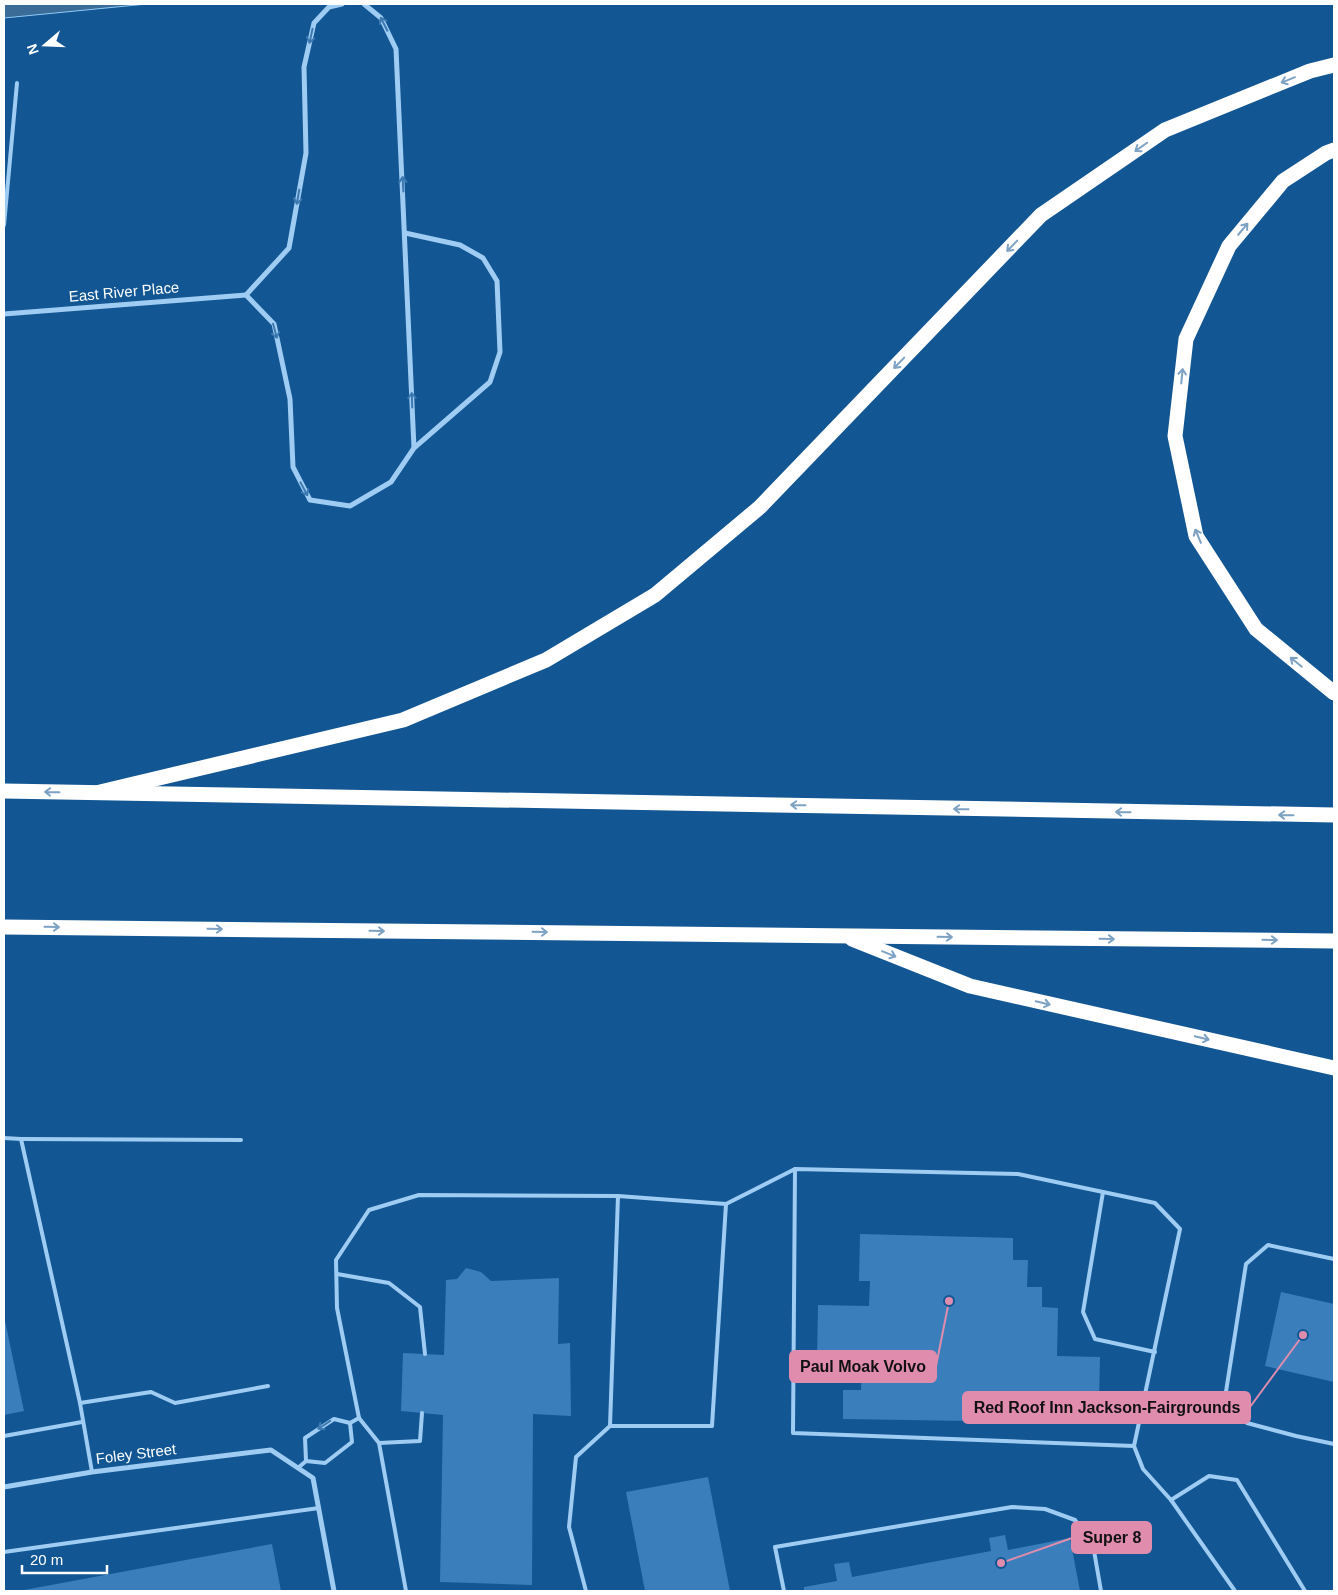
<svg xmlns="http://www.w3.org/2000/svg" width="1338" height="1595" font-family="Helvetica,sans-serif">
  <rect width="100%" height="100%" fill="#125693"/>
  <polygon fill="#3b6c98" stroke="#90c9f6" points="4,4 147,4 4,18"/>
  <g fill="#3a7fbb">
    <polygon points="860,1234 1013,1238 1013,1260 1028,1260 1027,1287 1042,1287 1042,1307 1058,1308 1057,1356 1100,1357 1099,1403 1039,1402 1039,1422 843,1419 843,1390 861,1390 862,1361 817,1360 818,1305 869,1306 870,1281 859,1281"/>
    <polygon points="466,1268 481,1272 491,1281 559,1278 558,1344 570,1343 571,1416 533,1414 532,1585 440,1582 443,1415 401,1411 403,1353 444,1355 446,1280 457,1279"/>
    <polygon points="1281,1292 1334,1304 1334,1382 1265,1366"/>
    <polygon points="4,1316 24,1411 4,1415"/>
    <polygon points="708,1477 730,1591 645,1591 626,1492"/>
    <polygon points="1005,1535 1008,1550 1070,1538 1080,1591 804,1591 804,1587 837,1581 834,1564 849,1562 852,1577 991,1551 989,1538"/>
    <polygon points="272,1544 281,1591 24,1591 24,1590"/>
  </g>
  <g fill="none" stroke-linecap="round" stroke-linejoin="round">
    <g stroke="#9fccf3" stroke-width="4">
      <polyline points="4,225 17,83"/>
      <polyline points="4,1138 21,1139 80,1403 92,1472"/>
      <polyline points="21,1139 241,1140"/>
      <polyline points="1103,1192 1083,1312 1095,1339 1155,1352"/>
      <polyline points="726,1204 618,1196 610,1426 712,1426 726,1204 795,1169"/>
      <polyline points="1334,1259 1268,1245 1246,1264 1225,1398 1247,1423 1296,1436 1334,1444"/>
      <polyline points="337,1274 389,1283 420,1307 425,1354"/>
      <polyline points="80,1403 151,1392 175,1403 268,1386"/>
      <polyline points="359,1418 379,1443 406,1591"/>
      <polyline points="350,1423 359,1418 337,1308 336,1260 369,1210 419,1195 618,1196"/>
      <polyline points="4,1436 82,1422"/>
      <polyline points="379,1443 420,1441 422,1413"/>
      <polyline points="1134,1446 793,1433 795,1169 1018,1174 1155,1203 1180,1229 1134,1446 1143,1469 1171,1500 1235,1591"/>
      <polyline points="298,1468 306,1461 325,1463 352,1442 350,1423 334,1419 305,1438 306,1461"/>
      <polyline points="1171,1500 1209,1476 1237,1480 1305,1591"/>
      <polyline points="4,1552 319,1508"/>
      <polyline points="586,1591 569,1527 576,1457 610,1426"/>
      <polyline points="784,1591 775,1547 1012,1507 1045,1509 1075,1520 1093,1545 1101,1591"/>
    </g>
    <g stroke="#9fccf3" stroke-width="5">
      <polyline points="342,4 329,7 314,23 304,67 306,153 289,248 246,295 274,324 290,399 293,467 310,500 350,506 391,482 414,448 490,382 500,352 497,281 483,258 460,245 405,233"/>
      <polyline points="364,4 381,18 396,49 414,448"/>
      <polyline points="4,314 246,295"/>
      <polyline points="4,1487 92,1472 271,1450 313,1478 334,1591"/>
    </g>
    <g stroke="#fff" stroke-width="15">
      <polyline points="1334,150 1326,153 1283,181 1229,246 1186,339 1175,436 1196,536 1256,629 1334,693"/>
      <polyline points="4,791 1334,815"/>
      <polyline points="100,792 403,720 546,660 655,595 760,507 1041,215 1165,130 1310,71 1334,65"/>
      <polyline points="4,927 1334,941"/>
      <polyline points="852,939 970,986 1334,1068"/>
    </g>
  </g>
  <defs><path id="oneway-shaft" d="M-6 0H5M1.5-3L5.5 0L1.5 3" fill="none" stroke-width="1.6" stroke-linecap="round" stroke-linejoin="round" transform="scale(1.25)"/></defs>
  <g stroke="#3c79b0">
    <use href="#oneway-shaft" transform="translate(384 24) rotate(-117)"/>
    <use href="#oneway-shaft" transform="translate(311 36) rotate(102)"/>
    <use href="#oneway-shaft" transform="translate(403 184) rotate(-93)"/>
    <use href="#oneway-shaft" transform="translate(298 197) rotate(100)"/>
    <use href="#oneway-shaft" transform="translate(275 331) rotate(75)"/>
    <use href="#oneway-shaft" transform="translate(412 400) rotate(-92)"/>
    <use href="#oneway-shaft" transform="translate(304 489) rotate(62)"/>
    <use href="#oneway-shaft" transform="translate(324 1425) rotate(146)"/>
  </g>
  <g stroke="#7da2c4">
    <use href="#oneway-shaft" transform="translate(1288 80) rotate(158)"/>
    <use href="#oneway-shaft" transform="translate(1141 147) rotate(145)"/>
    <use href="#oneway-shaft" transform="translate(1243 229) rotate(-50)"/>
    <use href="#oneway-shaft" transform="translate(1012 246) rotate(134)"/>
    <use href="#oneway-shaft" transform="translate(899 363) rotate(134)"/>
    <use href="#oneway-shaft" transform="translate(1182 376) rotate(-84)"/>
    <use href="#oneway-shaft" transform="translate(1198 536) rotate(-113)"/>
    <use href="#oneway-shaft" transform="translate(1296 662) rotate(-141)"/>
    <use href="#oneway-shaft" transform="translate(52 792) rotate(-179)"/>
    <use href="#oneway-shaft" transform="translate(798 805) rotate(-179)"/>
    <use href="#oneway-shaft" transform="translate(961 809) rotate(-179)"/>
    <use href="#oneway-shaft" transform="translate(1123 812) rotate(-179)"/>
    <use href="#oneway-shaft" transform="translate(1286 815) rotate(-179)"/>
    <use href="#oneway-shaft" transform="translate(52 927) rotate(1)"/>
    <use href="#oneway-shaft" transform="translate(215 929) rotate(1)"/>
    <use href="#oneway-shaft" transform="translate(377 931) rotate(1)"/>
    <use href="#oneway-shaft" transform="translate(540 932) rotate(1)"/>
    <use href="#oneway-shaft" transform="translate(945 937) rotate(1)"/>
    <use href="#oneway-shaft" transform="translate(1107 939) rotate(1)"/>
    <use href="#oneway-shaft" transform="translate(1270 940) rotate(1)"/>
    <use href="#oneway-shaft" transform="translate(889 954) rotate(22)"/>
    <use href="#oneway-shaft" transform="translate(1043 1003) rotate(13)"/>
    <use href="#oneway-shaft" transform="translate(1202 1038) rotate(13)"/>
  </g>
  <g text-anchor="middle" stroke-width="4" stroke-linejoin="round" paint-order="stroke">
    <g font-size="15" fill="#fff" stroke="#125693">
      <text transform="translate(124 292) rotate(-5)" y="5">East River Place</text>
      <text transform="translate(136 1454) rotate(-7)" y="5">Foley Street</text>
    </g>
  </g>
  <path fill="none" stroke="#e08cad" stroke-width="2" d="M949 1301L936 1366M1303 1335L1250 1407M1001 1563L1072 1538"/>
  <g fill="#e08cad" stroke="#125693" stroke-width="2">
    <circle cx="949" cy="1301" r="5"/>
    <circle cx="1303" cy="1335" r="5"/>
    <circle cx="1001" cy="1563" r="5"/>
  </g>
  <g fill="#e08cad" stroke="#e08cad" stroke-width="2">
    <rect x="790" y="1351" width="146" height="31" rx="5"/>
    <rect x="963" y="1392" width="287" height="31" rx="5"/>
    <rect x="1072" y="1522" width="79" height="31" rx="5"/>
  </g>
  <g font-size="16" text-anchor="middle" font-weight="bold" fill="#111">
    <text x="863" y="1372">Paul Moak Volvo</text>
    <text x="1107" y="1413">Red Roof Inn Jackson-Fairgrounds</text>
    <text x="1112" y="1543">Super 8</text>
  </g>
  <rect width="1338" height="1595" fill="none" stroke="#ffffff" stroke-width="10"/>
  <g transform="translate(45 45) rotate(251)" stroke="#125693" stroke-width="4" paint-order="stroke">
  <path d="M0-4L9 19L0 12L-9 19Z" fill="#ffffff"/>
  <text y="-8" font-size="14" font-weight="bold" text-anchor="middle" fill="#ffffff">N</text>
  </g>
  <path d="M22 1565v8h85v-8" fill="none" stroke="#ffffff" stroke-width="2.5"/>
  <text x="30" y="1565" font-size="15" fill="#ffffff" stroke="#125693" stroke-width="4" paint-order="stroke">20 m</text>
</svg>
